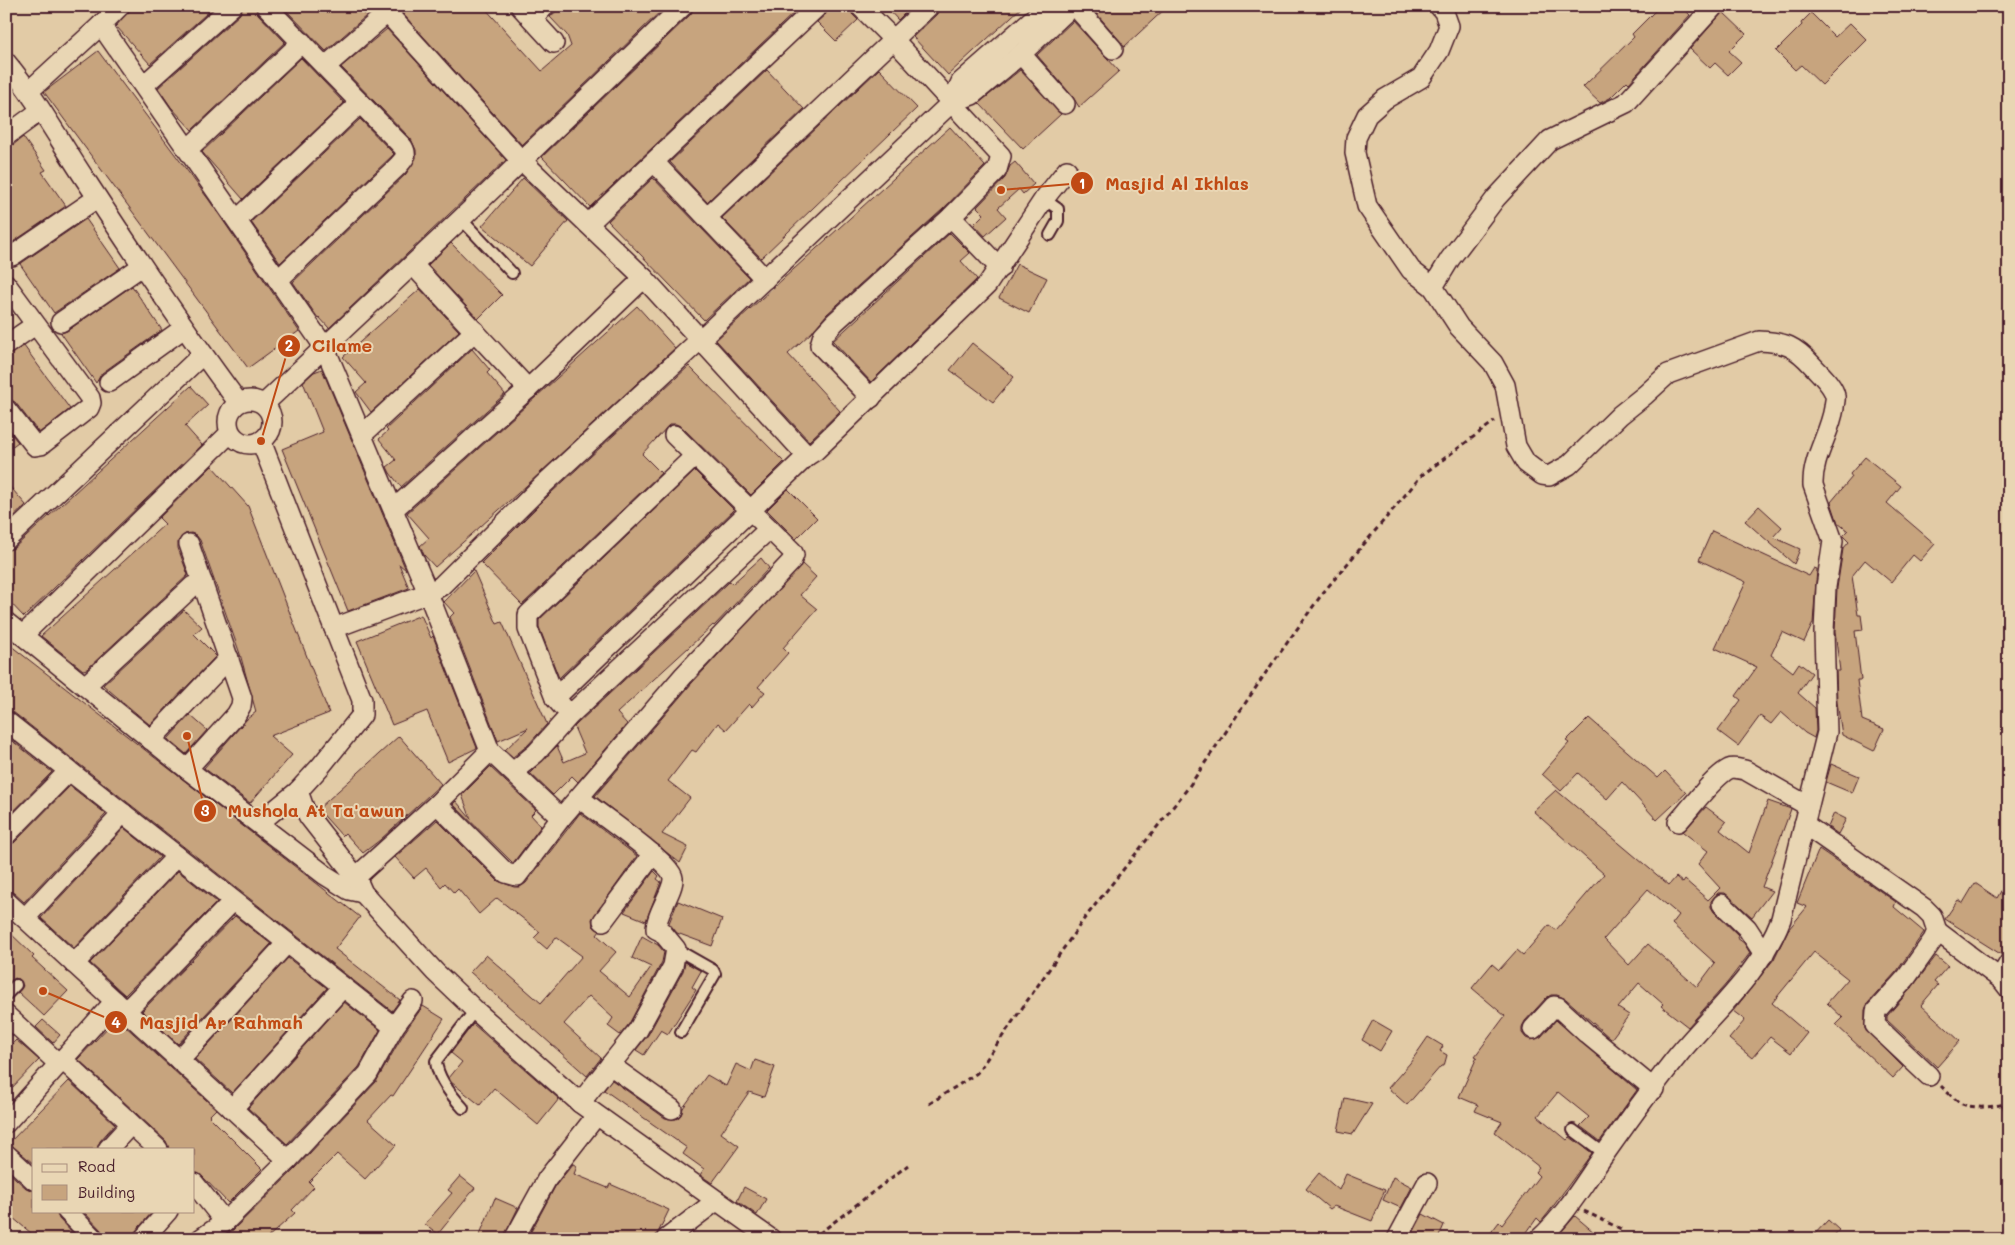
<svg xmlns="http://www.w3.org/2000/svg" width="2015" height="1245" font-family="Mali,sans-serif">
  <rect width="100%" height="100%" fill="#e2cba6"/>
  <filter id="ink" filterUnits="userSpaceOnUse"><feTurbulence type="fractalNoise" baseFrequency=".02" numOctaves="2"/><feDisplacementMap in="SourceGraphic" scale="10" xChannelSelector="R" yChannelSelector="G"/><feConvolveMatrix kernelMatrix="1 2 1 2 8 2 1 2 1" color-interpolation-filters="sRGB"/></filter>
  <g filter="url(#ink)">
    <g fill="#c7a47e" stroke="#4a1f2b" fill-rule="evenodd">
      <polygon points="133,6 215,6 150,64 116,26"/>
      <polygon points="243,6 255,6 258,14 285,42 192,130 171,107 158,88 240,14"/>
      <polygon points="282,6 358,6 366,16 326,51"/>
      <polygon points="412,6 483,6 542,71 571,46 567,35 550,17 562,6 666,6 522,145 403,14"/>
      <polygon points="694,6 801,6 590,207 542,157 691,14"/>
      <polygon points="829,6 849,6 852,14 858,20 836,41 817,22 826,14"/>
      <polygon points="885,6 912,6 898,20"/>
      <polygon points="940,6 1023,6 948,75 913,37 937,14"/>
      <polygon points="1090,6 1168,6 1124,47 1121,42"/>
      <polygon points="1660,6 1681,6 1690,15 1629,83 1627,81 1610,98 1600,103 1583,87 1634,37 1632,34"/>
      <polygon points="1723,12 1746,34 1729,51 1741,62 1728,75 1715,63 1710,68 1690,49"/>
      <polygon points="1811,13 1835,37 1850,23 1867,40 1822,85 1801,65 1795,70 1776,51 1802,25 1801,23"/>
      <polygon points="1073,21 1119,71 1079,107 1073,97 1037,55"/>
      <polygon points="387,29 506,160 329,328 319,317 318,318 293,282 406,174 416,158 416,150 411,139 341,67"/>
      <polygon points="98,51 209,200 299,331 248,368 44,92"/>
      <polygon points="301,58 344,103 243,199 202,152"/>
      <polygon points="879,69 917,108 761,258 722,218"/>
      <polygon points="767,70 804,109 707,202 670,162"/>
      <polygon points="1020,70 1061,114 1023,149 979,103"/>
      <polygon points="360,119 394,154 280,263 251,222"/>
      <polygon points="950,127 985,166 943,209 827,314 812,332 788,354 840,411 809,441 716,340"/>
      <polygon points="23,137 46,170 42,172 66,206 7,246 6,147 13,145"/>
      <polygon points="1015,162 1034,184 1023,194 1019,189 998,208 1006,217 985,236 974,224 984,214 977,207 1005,178 1010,166"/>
      <polygon points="523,178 568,221 530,266 482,226"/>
      <polygon points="653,178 749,278 704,320 608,221"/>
      <polygon points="86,219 120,268 54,313 20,264"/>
      <polygon points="950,233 970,253 961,261 977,279 871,382 833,341"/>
      <polygon points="451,243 502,295 478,319 428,265"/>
      <polygon points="1017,264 1047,278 1029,313 999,298"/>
      <polygon points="132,286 162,330 102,373 96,383 61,333 67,331"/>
      <polygon points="420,289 459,331 371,412 356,392 366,383 343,357"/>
      <polygon points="637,306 675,348 526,486 435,567 424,555 420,546 429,538 407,513"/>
      <polygon points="972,343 1014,377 993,402 950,370"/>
      <polygon points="24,346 70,409 39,433 15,402 6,398 6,356"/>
      <polygon points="472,349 490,370 487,373 505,394 401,487 390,473 387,467 396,460 379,439 388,431 386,429"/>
      <polygon points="689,366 784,462 751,495 682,427 676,424 670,424 642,454 661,473 522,605 481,563 552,492"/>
      <polygon points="322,369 406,570 399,564 409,588 348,611 282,449 323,432 303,382 314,372"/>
      <polygon points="191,386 208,405 185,426 202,445 24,617 6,598 6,551 14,548"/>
      <polygon points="6,428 18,442 6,451"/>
      <polygon points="1865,457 1901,486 1887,503 1935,544 1920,561 1913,555 1891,582 1865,560 1852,576 1858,615 1861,615 1863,630 1855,631 1861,680 1857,680 1862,720 1884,729 1874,751 1842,735 1837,702 1836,671 1840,671 1835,632 1837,588 1843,549 1849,542 1843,536 1848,531 1838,523 1831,502 1852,477 1850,474"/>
      <polygon points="212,466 248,506 329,713 270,736 292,755 250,803 204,768 247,719 256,712 240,654 200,540 196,535 191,533 185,534 178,541 178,548 188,575 87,669 83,670 41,636 165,524 159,518"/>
      <polygon points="695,471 734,510 559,678 539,627 539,620"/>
      <polygon points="6,482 26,505 6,524"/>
      <polygon points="788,489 817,518 796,539 767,510"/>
      <polygon points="1759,506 1782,527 1773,537 1800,549 1794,564 1745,521"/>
      <polygon points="1712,531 1809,576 1814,568 1817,569 1813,623 1804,642 1782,632 1771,655 1793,672 1799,663 1812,673 1798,693 1815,708 1816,731 1814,738 1805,733 1781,712 1771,724 1760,716 1738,746 1718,731 1741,700 1736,696 1757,667 1715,648 1746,582 1699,560"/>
      <polygon points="761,558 769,568 714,626 713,625 617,713 627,724 578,782 572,776 553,795 530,773 557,746 564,762 585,753 574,727 578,723 726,585 730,581 732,584"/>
      <polygon points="802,564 816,577 800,595 817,609 783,648 788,653 758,687 765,692 752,707 749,704 726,730 718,723 696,752 692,750 668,781 690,798 662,834 688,847 680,863 595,796 692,683"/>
      <polygon points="474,571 497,624 502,622 547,724 528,745 513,757 505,750 528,728 498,741 450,617 454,613 444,602"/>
      <polygon points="184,610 202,627 194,634 216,656 150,725 103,685"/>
      <polygon points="421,615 431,638 433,636 477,748 448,762 427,711 392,725 357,641"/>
      <polygon points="6,642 360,917 335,949 400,1000 392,1011 13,712 6,710"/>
      <polygon points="190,715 207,730 186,754 168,739"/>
      <polygon points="1589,718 1658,778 1665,771 1686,793 1657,820 1622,782 1607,799 1578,773 1561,791 1542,774 1569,743 1566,741"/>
      <polygon points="6,736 52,772 6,819"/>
      <polygon points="399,736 441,784 380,840 363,853 345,833 342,836 318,809"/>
      <polygon points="1831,764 1859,776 1852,793 1826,782"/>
      <polygon points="490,767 536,810 531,815 541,826 513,863 453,804 456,801 471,819 462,795"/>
      <polygon points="70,786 106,814 24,902 14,893 6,890 6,846 14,843"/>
      <path d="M1556 790 1669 885 1676 877 1683 883 1685 880 1708 900 1720 888 1698 864 1708 851 1683 832 1706 807 1726 822 1720 830 1749 853 1768 801 1791 809 1762 887 1772 891 1752 917 1725 893H1718L1711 901V907L1714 912 1738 935 1737 938 1744 943 1750 953 1727 983 1688 1027 1661 1006 1663 1004 1639 983 1618 1008 1629 1015 1611 1039 1566 999 1557 995H1551L1546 998 1525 1021 1522 1027V1033L1526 1038 1531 1040 1541 1037 1556 1020 1637 1090 1600 1141 1580 1126 1589 1117 1558 1092 1538 1116 1567 1140 1570 1137 1592 1153 1549 1212 1541 1222 1537 1218 1522 1239H1486L1499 1222 1502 1225 1539 1176 1535 1172 1539 1167 1495 1132 1502 1122 1475 1111 1478 1105 1459 1097 1477 1057 1475 1056 1505 1016 1472 988 1492 964 1499 970 1517 950 1523 955 1549 925 1556 930 1604 874 1533 811ZM1648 889 1679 915 1672 924 1715 963 1697 987 1648 944 1629 965 1604 939Z"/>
      <polygon points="580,813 637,856 592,919 593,926 600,931 597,935 616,952 599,971 630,997 651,967 632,958 642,936 658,945 664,952 662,962 629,1024 620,1035 608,1026 613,1018 589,996 564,1024 601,1058 587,1076 470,972 486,955 541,1003 582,956 556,937 547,949 534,938 540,932 497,898 479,914 458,889 454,893 445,883 441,887 426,868 414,878 395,857 437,820 498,881 514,887 520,887 526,883"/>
      <polygon points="1834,813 1846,819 1838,834 1828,827"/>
      <polygon points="124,828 160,857 74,948 41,918"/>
      <polygon points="1819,849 1896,902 1894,907 1924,932 1897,971 1868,1003 1865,1010 1865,1029 1903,1067 1893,1078 1836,1025 1843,1018 1827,1003 1848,979 1814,952 1772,1003 1807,1033 1791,1053 1770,1037 1752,1058 1729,1039 1745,1020 1733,1011 1774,959 1788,930 1807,907 1797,903"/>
      <polygon points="178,871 217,902 125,995 90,963"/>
      <polygon points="654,871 659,876 657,879 661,882 646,921 624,912"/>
      <polygon points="2009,877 2009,952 2002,955 1945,919 1958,900 1963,903 1975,883 1997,898"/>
      <polygon points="678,901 722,919 712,946 677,933 669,923"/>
      <polygon points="235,916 271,944 178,1044 142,1011"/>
      <polygon points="6,929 34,956 32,958 68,991 44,1016 18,992 23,986 20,980 15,978 8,983 6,981"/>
      <polygon points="1936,956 1948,966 1934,982 1938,985 1921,1005 1960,1041 1937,1067 1887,1020 1887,1016 1914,985"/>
      <polygon points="288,958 327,988 232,1093 195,1059"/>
      <polygon points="685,962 701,971 692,987 696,990 668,1034 661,1030 644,1055 636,1050 648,1035 683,971"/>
      <polygon points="344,1002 380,1030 359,1067 287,1144 248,1108"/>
      <polygon points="423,1006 444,1019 393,1096 391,1095 368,1120 396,1145 365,1179 337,1154 309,1182 314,1187 292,1210 295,1213 266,1239 220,1239 233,1230 296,1168 376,1082 404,1033"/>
      <polygon points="43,1020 60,1035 53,1043 36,1027"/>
      <polygon points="1373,1020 1392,1031 1380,1051 1362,1040"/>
      <polygon points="122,1023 216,1109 209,1116 262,1169 228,1203 202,1176 194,1172 194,1149 169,1149 166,1141 78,1059 110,1025 116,1030"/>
      <polygon points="473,1024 559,1099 538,1125 494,1088 480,1105 451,1082 449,1078 462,1062 451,1053"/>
      <polygon points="1428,1037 1443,1046 1440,1051 1447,1055 1444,1066 1441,1066 1407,1105 1388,1088 1410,1063"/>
      <polygon points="16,1040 39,1060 6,1094 6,1050"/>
      <polygon points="755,1060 775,1067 764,1097 749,1092 721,1133 739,1146 712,1183 700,1175 704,1169 683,1154 687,1148 604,1090 612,1080 665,1118 676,1119 681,1115 683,1108 707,1075 726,1086 736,1064 751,1071"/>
      <polygon points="69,1081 115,1124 100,1141 97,1149 34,1149 34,1164 9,1143"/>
      <polygon points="1345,1098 1372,1104 1353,1134 1338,1131"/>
      <polygon points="573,1164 577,1166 574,1174 608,1188 610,1184 669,1210 655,1239 527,1239 556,1185"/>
      <polygon points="6,1170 26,1188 34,1191 34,1211 56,1211 59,1219 78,1239 38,1239 6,1212"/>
      <polygon points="1319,1173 1339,1190 1346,1174 1385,1190 1372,1221 1334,1206 1330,1209 1306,1189"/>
      <polygon points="460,1176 475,1188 438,1234 425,1224 452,1193 448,1190"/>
      <polygon points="1393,1177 1412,1187 1401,1208 1383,1200"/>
      <polygon points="744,1187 766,1199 757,1215 737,1201"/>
      <polygon points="495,1198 518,1208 503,1239 478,1239"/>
      <polygon points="83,1211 153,1211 135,1232 131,1239 105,1239 102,1231"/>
      <polygon points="1423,1214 1444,1225 1438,1239 1410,1239"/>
      <polygon points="1575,1216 1602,1239 1561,1239 1558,1236"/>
      <polygon points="1828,1220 1839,1230 1831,1239 1810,1239"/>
    </g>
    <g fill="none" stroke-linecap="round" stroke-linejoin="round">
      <g stroke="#4a1f2b" stroke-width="14">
        <g id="lane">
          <polyline points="1044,199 1058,209 1058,221 1050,235"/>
          <polyline points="461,219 512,273"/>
          <polyline points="676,949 713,970 715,974 681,1032"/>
          <polyline points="6,995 16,985"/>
          <path d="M463 1108C452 1096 437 1078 436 1061L475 1010"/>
          <polyline points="1573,1130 1605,1154"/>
        </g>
      </g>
      <g stroke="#4a1f2b" stroke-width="22">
        <g id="street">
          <path d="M266 6 403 147C408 156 404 159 398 166L278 280"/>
          <polyline points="381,6 516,155 644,278 807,456"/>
          <polyline points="520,6 554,43"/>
          <polyline points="860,6 894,40 1001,156 997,170 951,217 835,322 823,335 820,345 871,398"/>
          <polyline points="1075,6 1113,49"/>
          <polyline points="532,19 545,6"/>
          <polyline points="101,25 325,348 428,593 490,751 561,818"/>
          <polyline points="1021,54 1065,104"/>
          <path d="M6 62C37 99 60 142 87 182 136 257 185 331 238 402"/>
          <polyline points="326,66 395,6"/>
          <polyline points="144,85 232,6"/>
          <polyline points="29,91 101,25 120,6"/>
          <polyline points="952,102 972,95 1021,54 1071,7"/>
          <polyline points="6,136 40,111"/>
          <polyline points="188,149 302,42"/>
          <polyline points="654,162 765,279"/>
          <polyline points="707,217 929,6"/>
          <polyline points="951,217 1000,268"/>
          <polyline points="237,220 360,103"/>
          <polyline points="588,224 818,6"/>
          <polyline points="12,256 97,198"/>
          <polyline points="413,265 528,389"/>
          <polyline points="6,284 90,398 91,403 89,408 41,445 35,446 6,409"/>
          <polyline points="1433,287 1411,270 1367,206 1355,153 1356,138 1367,115 1385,99 1421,78 1439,51 1449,26 1444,12 1439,6"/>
          <polyline points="61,322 142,266"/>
          <polyline points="6,345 35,325"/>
          <polyline points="109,382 184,328"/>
          <circle cx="250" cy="422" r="22"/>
          <polyline points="264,404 461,219 683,6"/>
          <polyline points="362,435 475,331"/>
          <polyline points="394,509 528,389 644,278"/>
          <polyline points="6,540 203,354"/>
          <polyline points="6,622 187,769 325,875 349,890 363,893"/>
          <polyline points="334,628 428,593 441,586 544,484 701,339 952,102 961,82 1044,9 1064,13"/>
          <polyline points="23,635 230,433"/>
          <polyline points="85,686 193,586 203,583"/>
          <polyline points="555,698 807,456 815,451 987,285 1044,199 1067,170"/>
          <polyline points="562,706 555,698 528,629 528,615 695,456"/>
          <polyline points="6,721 394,1027"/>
          <polyline points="151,740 229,658"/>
          <polyline points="187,769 236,715 241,706 242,698 189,544"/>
          <polyline points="513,772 536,753 570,715 769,529"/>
          <polyline points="298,791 304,808 309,817 356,877 363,893 435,972 475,1010 580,1103 771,1239"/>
          <path d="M579 798C594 810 672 863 673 878 674 890 656 914 656 929L662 932 676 949 673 966 638 1030 580 1103"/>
          <polyline points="437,804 506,873 517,876 561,818 684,675 791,562 794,555 792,551 674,435"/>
          <path d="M1678 822C1691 808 1713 777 1729 769 1734 767 1739 769 1745 770L1808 806"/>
          <polyline points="259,823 298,791 320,767 362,715 362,700 261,441"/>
          <polyline points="1804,824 1924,908 1932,916 1937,931 1933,940 1906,978 1876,1011 1875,1025 1929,1076"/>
          <polyline points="6,835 69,771"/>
          <polyline points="356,877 437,804 490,751"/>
          <polyline points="6,901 288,1160"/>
          <polyline points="1722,904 1747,928 1764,954"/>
          <polyline points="25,918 123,813"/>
          <polyline points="603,921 653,854"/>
          <polyline points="1937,931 2002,980 2009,989"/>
          <polyline points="74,964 177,856"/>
          <polyline points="2002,980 2003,973 2009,963"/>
          <polyline points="126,1011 233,901"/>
          <polyline points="6,1015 59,1064"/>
          <polyline points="1533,1029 1554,1006 1558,1007 1586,1033 1654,1089"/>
          <polyline points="63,1060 158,1149"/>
          <polyline points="179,1060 287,943"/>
          <polyline points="610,1065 672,1109"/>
          <polyline points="232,1109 343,987"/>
          <polyline points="6,1123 115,1001"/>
          <polyline points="108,1149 131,1124"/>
          <polyline points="6,1154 34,1180"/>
          <polyline points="194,1183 225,1222"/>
          <polyline points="67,1211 94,1239"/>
          <polyline points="143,1239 168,1211"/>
          <polyline points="200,1239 225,1222 288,1160 368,1074 394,1027 413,1001"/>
          <polyline points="514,1239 547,1179 596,1116"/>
          <polyline points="666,1239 716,1201"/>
          <polyline points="1397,1239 1427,1183"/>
          <path d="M1539 1239C1566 1215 1584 1183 1604 1155 1628 1121 1653 1086 1679 1054 1715 1011 1761 972 1781 919L1827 732 1824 632 1826 587 1833 541 1813 485C1812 458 1830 434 1834 408 1834 404 1836 399 1835 396 1833 385 1820 374 1813 366 1795 346 1785 342 1759 341L1668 374 1645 395 1620 415 1569 465 1549 476 1542 475 1526 463 1516 446 1505 385 1493 363 1459 327 1433 287 1450 259 1496 198 1550 140 1626 103 1714 6"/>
        </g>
      </g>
      <g stroke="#4a1f2b" stroke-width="3" stroke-dasharray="5 4" stroke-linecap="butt">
        <path d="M1941 1086C1947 1092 1955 1100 1962 1104 1973 1109 1999 1108 2009 1101"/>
        <polyline points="929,1104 977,1073 1084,919 1188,788 1267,671 1322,594 1422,475 1495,421"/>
        <polyline points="2003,1105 2009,1121"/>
        <polyline points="1584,1211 1623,1230"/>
        <polyline points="812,1239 908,1165"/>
      </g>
      <use href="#lane" stroke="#e9d6b4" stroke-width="10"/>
      <use href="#street" stroke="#e9d6b4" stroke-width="19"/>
    </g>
  </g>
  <path fill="none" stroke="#c04a14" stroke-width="2" d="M1001 190L1082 183M261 441L289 346M187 736L205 811M43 991L116 1022"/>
  <g fill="#c04a14" stroke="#e9d6b4" stroke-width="2">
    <circle cx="1001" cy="190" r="5"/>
    <circle cx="261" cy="441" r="5"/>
    <circle cx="187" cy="736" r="5"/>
    <circle cx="43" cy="991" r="5"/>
    <circle cx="1082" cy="183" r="12"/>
    <circle cx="289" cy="346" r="12"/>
    <circle cx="205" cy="811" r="12"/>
    <circle cx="116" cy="1022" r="12"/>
  </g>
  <g font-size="15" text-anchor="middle" font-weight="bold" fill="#fff">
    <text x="1082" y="189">1</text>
    <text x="289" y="351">2</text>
    <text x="205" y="816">3</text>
    <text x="116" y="1028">4</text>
  </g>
  <g font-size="18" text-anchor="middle" font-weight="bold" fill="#c04a14" stroke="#e9d6b4" stroke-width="4" stroke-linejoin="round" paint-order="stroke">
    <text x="1177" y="190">Masjid Al Ikhlas</text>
    <text x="342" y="352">Cilame</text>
    <text x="316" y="817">Mushola At Ta'awun</text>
    <text x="221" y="1029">Masjid Ar Rahmah</text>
  </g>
  <rect width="2015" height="1245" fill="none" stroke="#e9d6b4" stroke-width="25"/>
  <rect x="12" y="12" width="1990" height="1220" fill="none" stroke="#4a1f2b" stroke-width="2" filter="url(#ink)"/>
  <rect x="32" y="1148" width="162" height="65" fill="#e9d6b4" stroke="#a98d7d"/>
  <rect x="42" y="1164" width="25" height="8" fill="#e9d6b4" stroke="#a98d7d"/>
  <text x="78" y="1172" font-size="15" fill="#4a1f2b">Road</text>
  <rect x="42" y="1185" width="25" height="15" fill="#c7a47e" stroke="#a98d7d"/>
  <text x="78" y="1198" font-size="15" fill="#4a1f2b">Building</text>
</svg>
